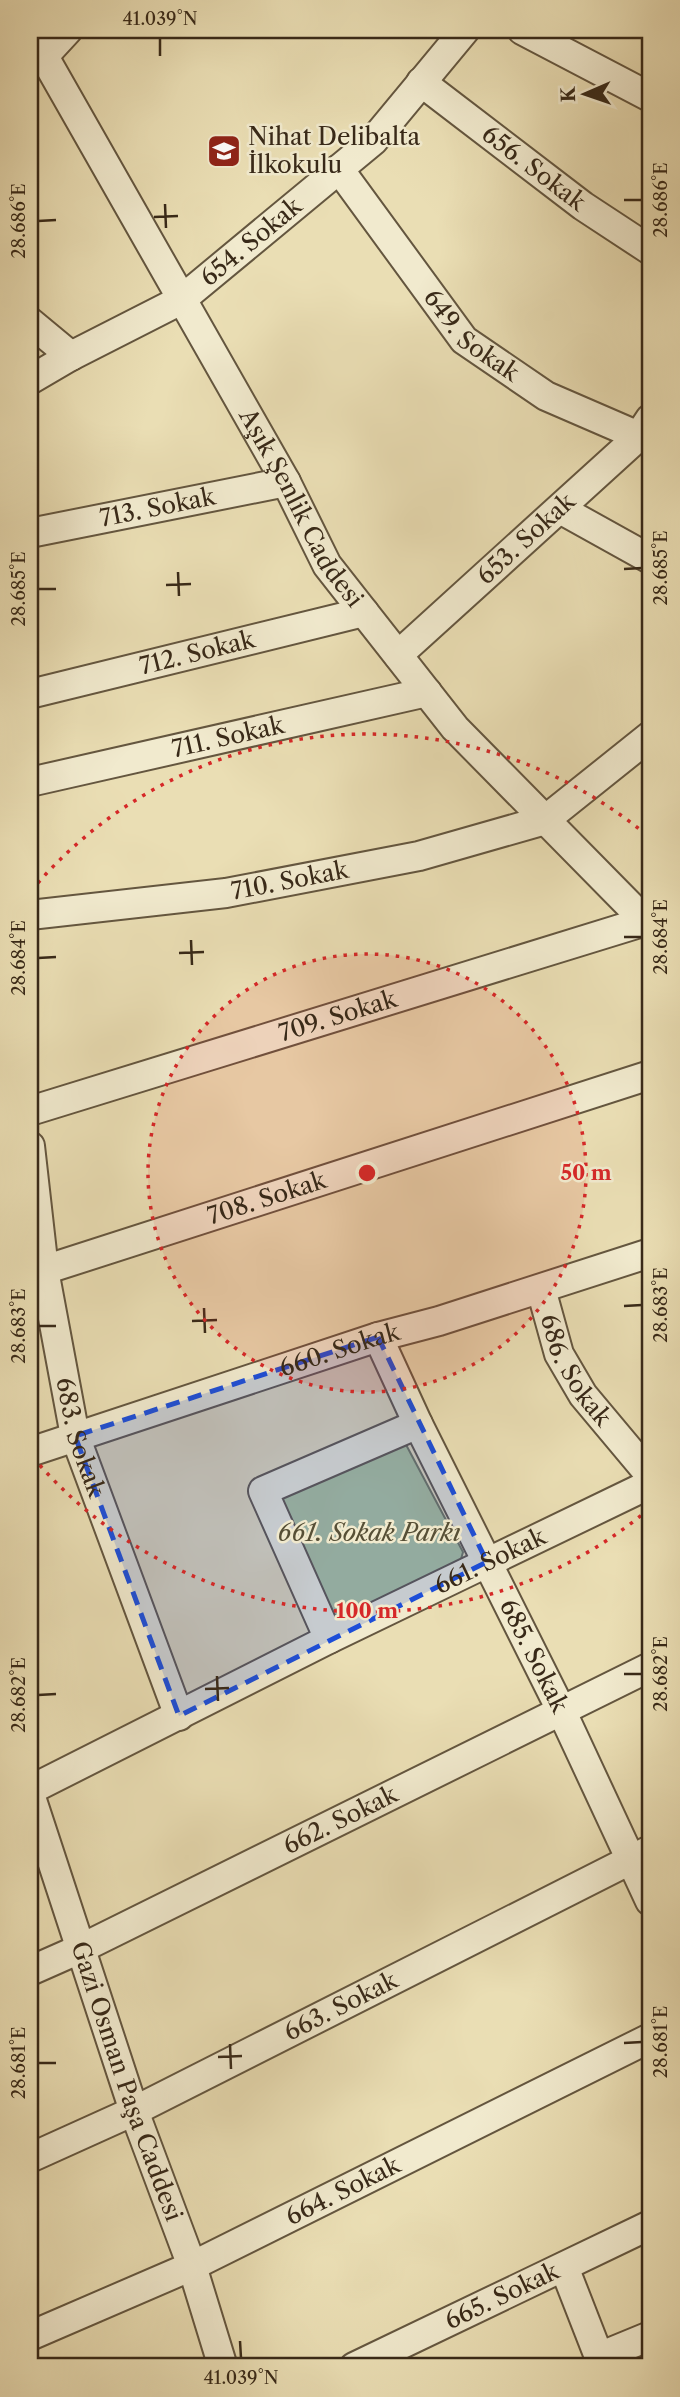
<svg xmlns="http://www.w3.org/2000/svg" width="680" height="2397" font-family="'Libre Caslon Text',serif">
  <rect width="100%" height="100%" fill="#eadeb4"/>
  <filter id="stains"><feTurbulence type="fractalNoise" baseFrequency=".00286" numOctaves="4"/><feColorMatrix values="0 0 0 0 .2 0 0 0 0 .09 0 0 0 0 .02 0 0 0 .5 -.17"/></filter>
  <radialGradient id="worn" r=".72"><stop offset=".6" stop-color="#630" stop-opacity="0"/><stop offset="1" stop-color="#630" stop-opacity=".3"/></radialGradient>
  <polygon fill="#b1c292" stroke="#747655" stroke-width="2" points="403,1439 463,1552 458,1570 334,1623 278,1499"/>
  <g fill="none" stroke-linecap="round" stroke-linejoin="round">
    <g stroke="#64563f" stroke-width="32">
      <g id="minor">
        <polyline points="522,30 650,97"/>
        <path id="s1" d="M30 32 286 482 327 565 455 728 650 926"/>
        <polyline points="44,56 68,30"/>
        <path id="s2" d="M421 82 583 206 650 250"/>
        <path id="s3" d="M339 169 464 340 546 396 650 441"/>
        <polyline points="30,322 71,356"/>
        <path id="s4" d="M30 380 71 356 181 300 373 141 465 30"/>
        <polyline points="560,509 650,559"/>
        <path id="s5" d="M30 533 286 482"/>
        <path id="s6" d="M398 655 638 437 650 419"/>
        <path id="s7" d="M30 694 364 612"/>
        <path id="s8" d="M30 782 427 692"/>
        <path id="s9" d="M30 915 226 893 419 856 545 820 650 736"/>
        <path id="s10" d="M30 1111 646 921"/>
        <path id="s11" d="M30 1146 44 1270 75 1436 179 1716"/>
        <path id="s12" d="M44 1270 650 1075"/>
        <path id="s13" d="M541 1289 559 1354 583 1395 650 1475"/>
        <path id="s14" d="M378 1337 418 1424 561 1710 650 1901"/>
        <path id="s15" d="M30 1452 378 1337 439 1321 650 1253"/>
        <polyline points="329,1639 263,1491 418,1424"/>
        <path id="s16" d="M30 1790 329 1639 650 1484"/>
        <path id="s17" d="M30 1794 134 2111 192 2266 223 2367"/>
        <path id="s18" d="M30 1971 82 1948 650 1667"/>
        <path id="s19" d="M30 2158 134 2111 650 1850"/>
        <polyline points="564,2267 603,2367"/>
        <path id="s20" d="M30 2336 192 2266 650 2038"/>
        <polyline points="599,2357 650,2336"/>
        <path id="s21" d="M354 2367 650 2225"/>
      </g>
    </g>
    <use href="#minor" stroke="#f1eace" stroke-width="28"/>
  </g>
  <path fill="#1d4ed8" fill-opacity="0.2" stroke="#1d4ed8" stroke-width="5" stroke-dasharray="14 9" stroke-linejoin="round" d="M378 1337 487 1562 179 1716 75 1436Z"/>
  <path fill="none" stroke="#382918" stroke-width="2.5" d="M160 38V56M624 200H642M165 204 166 228M154 217 178 216M38 221 56 220M624 569 642 568M178 572 179 596M166 585 191 584M38 589H56M624 937H642M191 940 192 965M179 953 204 952M38 958 56 957M624 1306 642 1305M204 1308 205 1333M192 1321 217 1320M38 1326H56M624 1674H642M217 1676 218 1701M205 1689 229 1688M38 1695 56 1694M624 2043 642 2042M230 2044 231 2069M218 2057 242 2056M38 2063H56M240 2341 241 2358"/>
  <circle cx="367" cy="1173" r="219" fill="#d62828" fill-opacity=".12"/>
  <g fill="none" stroke="#d62828" stroke-width="3.5" stroke-dasharray="3.5 7">
    <circle cx="367" cy="1173" r="219"/>
    <path d="M649 1509A438 438 0 0 1 31 1455M31 891A438 438 0 0 1 649 837"/>
  </g>
  <defs>
    <g id="school-square" transform="scale(1.75)"><rect x="-9" y="-9" width="18" height="18" rx="4" fill="#8f2418" stroke="#f1eace"/><path d="M0-5L7-2L0 1L-7-2ZM-4 1L0 2.5L4 1V4Q0 6-4 4Z" fill="#fff"/></g>
  </defs>
  <g fill-rule="evenodd">
    <use href="#school-square" x="224" y="151"/>
  </g>
  <g text-anchor="middle" stroke-width="5" stroke-linejoin="round" paint-order="stroke">
    <g font-size="24" fill="#382918" stroke="#f1eace" text-anchor="start">
      <text x="248" y="145">Nihat Delibalta<tspan x="248" dy="28">İlkokulu</tspan></text>
    </g>
    <g font-size="24" fill="#382918" stroke="#f1eace">
      <text dy="8" stroke="none"><textPath href="#s2" startOffset="142">656. Sokak</textPath></text>
      <text dy="8" stroke="none"><textPath href="#s4" startOffset="262">654. Sokak</textPath></text>
      <text dy="8" stroke="none"><textPath href="#s3" startOffset="214">649. Sokak</textPath></text>
      <text dy="8" stroke="none"><textPath href="#s5" startOffset="130">713. Sokak</textPath></text>
      <text dy="8" stroke="none"><textPath href="#s1" startOffset="548">Aşık Şenlik Caddesi</textPath></text>
      <text dy="8" stroke="none"><textPath href="#s6" startOffset="173">653. Sokak</textPath></text>
      <text dy="8" stroke="none"><textPath href="#s7" startOffset="172">712. Sokak</textPath></text>
      <text dy="8" stroke="none"><textPath href="#s8" startOffset="203">711. Sokak</textPath></text>
      <text dy="8" stroke="none"><textPath href="#s9" startOffset="262">710. Sokak</textPath></text>
      <text dy="8" stroke="none"><textPath href="#s10" startOffset="322">709. Sokak</textPath></text>
      <text dy="8" stroke="none"><textPath href="#s12" startOffset="234">708. Sokak</textPath></text>
      <text dy="8" stroke="none"><textPath href="#s15" startOffset="326">660. Sokak</textPath></text>
      <text dy="8" stroke="none"><textPath href="#s13" startOffset="89">686. Sokak</textPath></text>
      <text dy="8" stroke="none"><textPath href="#s11" startOffset="296">683. Sokak</textPath></text>
      <text dy="8" stroke="none"><textPath href="#s16" startOffset="514">661. Sokak</textPath></text>
      <text dy="8" stroke="none"><textPath href="#s14" startOffset="355">685. Sokak</textPath></text>
      <text dy="8" stroke="none"><textPath href="#s18" startOffset="345">662. Sokak</textPath></text>
      <text dy="8" stroke="none"><textPath href="#s19" startOffset="346">663. Sokak</textPath></text>
      <text dy="8" stroke="none"><textPath href="#s17" startOffset="303">Gazi Osman Paşa Caddesi</textPath></text>
      <text dy="8" stroke="none"><textPath href="#s20" startOffset="345">664. Sokak</textPath></text>
      <text dy="8" stroke="none"><textPath href="#s21" startOffset="164">665. Sokak</textPath></text>
    </g>
    <g font-size="24" font-style="italic" fill="#564f36" stroke="#f1eace">
      <text x="369" y="1541">661. Sokak Parkı</text>
    </g>
  </g>
  <circle cx="367" cy="1173" r="10" fill="#d62828" stroke="#f1eace" stroke-width="3.5"/>
  <g font-size="21" text-anchor="middle" font-weight="bold" fill="#d62828" stroke="#f1eace" stroke-width="5" stroke-linejoin="round" paint-order="stroke">
    <text x="586" y="1180">50 m</text>
    <text x="367" y="1618">100 m</text>
  </g>
  <rect width="680" height="2397" fill="none" stroke="#eadeb4" stroke-width="77"/>
  <g transform="translate(585 94) rotate(268)" stroke="#f1eace" stroke-width="5" paint-order="stroke">
  <path d="M0-5L12 26L0 18L-12 26Z" fill="#382918"/>
  <text y="-10" font-size="19" font-weight="bold" text-anchor="middle" fill="#382918">K</text>
  </g>
  <rect x="38" y="38" width="604" height="2320" fill="none" stroke="#382918" stroke-width="2.5"/>
  <g font-size="18" text-anchor="middle" fill="#382918">
    <text x="160" y="25">41.039°N</text>
    <text transform="translate(661 200) rotate(-90)" y="6">28.686°E</text>
    <text transform="translate(19 221) rotate(-90)" y="6">28.686°E</text>
    <text transform="translate(661 568) rotate(-90)" y="6">28.685°E</text>
    <text transform="translate(19 589) rotate(-90)" y="6">28.685°E</text>
    <text transform="translate(661 937) rotate(-90)" y="6">28.684°E</text>
    <text transform="translate(19 958) rotate(-90)" y="6">28.684°E</text>
    <text transform="translate(661 1305) rotate(-90)" y="6">28.683°E</text>
    <text transform="translate(19 1326) rotate(-90)" y="6">28.683°E</text>
    <text transform="translate(661 1674) rotate(-90)" y="6">28.682°E</text>
    <text transform="translate(19 1695) rotate(-90)" y="6">28.682°E</text>
    <text transform="translate(661 2042) rotate(-90)" y="6">28.681°E</text>
    <text transform="translate(19 2063) rotate(-90)" y="6">28.681°E</text>
    <text x="241" y="2384">41.039°N</text>
  </g>
  <rect width="100%" height="100%" filter="url(#stains)"/>
  <rect width="100%" height="100%" fill="url(#worn)"/>
</svg>
